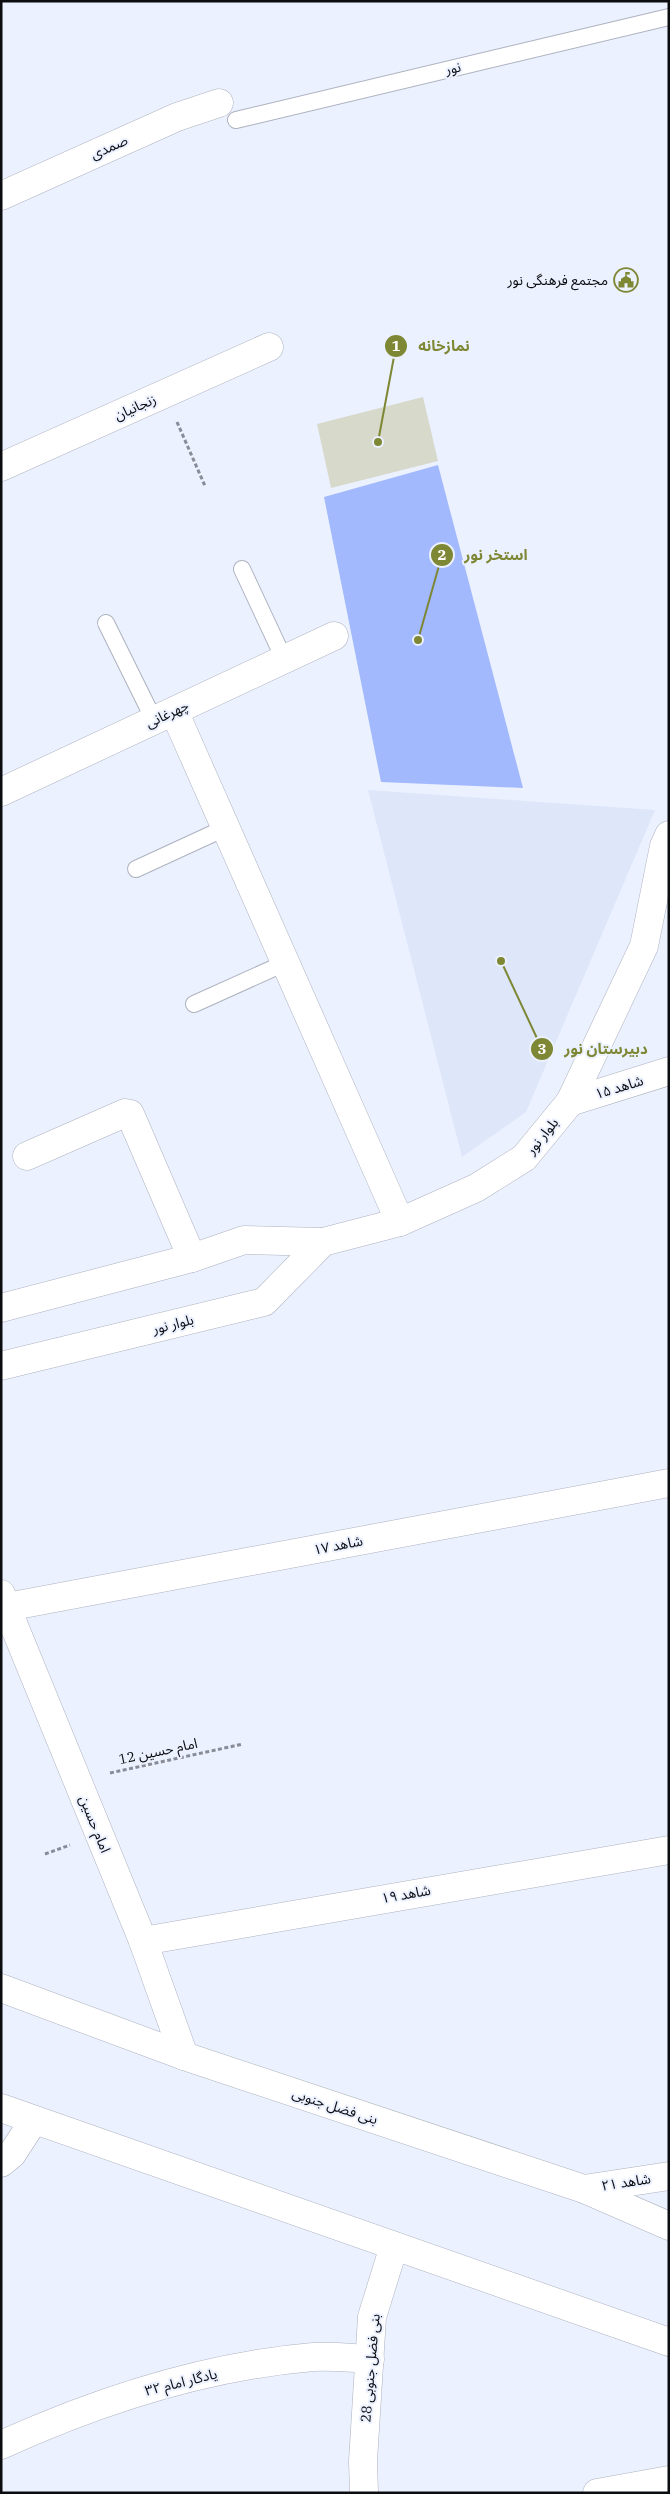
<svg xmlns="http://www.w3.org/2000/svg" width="670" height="2494" font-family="'IBM Plex Serif','Noto Sans Arabic',serif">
  <rect width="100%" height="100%" fill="#ecf1ff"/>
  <polygon fill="#dee6fa" points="368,790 655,810 526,1112 462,1157"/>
  <polygon fill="#a2b9fd" points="438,465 523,788 381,782 324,497"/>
  <polygon fill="#d7d9cb" points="423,397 438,461 331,488 317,424"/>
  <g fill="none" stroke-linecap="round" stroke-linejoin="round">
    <g stroke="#adb2bf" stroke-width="18">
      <g id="service">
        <polyline points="236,120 669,17"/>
        <polyline points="242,569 284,659"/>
        <polyline points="106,623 154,720"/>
        <polyline points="136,869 225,828"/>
        <polyline points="194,1004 285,963"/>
      </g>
    </g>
    <g stroke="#adb2bf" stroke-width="29">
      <g id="minor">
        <polyline points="1,196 177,117 219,103"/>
        <polyline points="1,467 269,347"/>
        <polyline points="174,711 400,1222"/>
        <polyline points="1,792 334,636"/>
        <polyline points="570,1102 669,1071"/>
        <polyline points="27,1156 125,1113 130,1114 192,1258"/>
        <polyline points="1,1594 143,1941 184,2056"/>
        <polyline points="7,1607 669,1483"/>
        <polyline points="143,1941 669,1850"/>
        <polyline points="1,2163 12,2154 34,2120"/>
        <polyline points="584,2189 669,2176"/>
        <path d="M1 2445C98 2401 206 2366 313 2357 331 2356 351 2358 370 2359"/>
        <polyline points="364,2493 363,2461 372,2317 394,2246"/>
        <polyline points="597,2493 669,2480"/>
      </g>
    </g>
    <g stroke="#adb2bf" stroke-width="29">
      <g id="tertiary">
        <polyline points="1,1308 192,1258 244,1240 323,1242 400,1222 476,1188 524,1158 570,1102 644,946 664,846 669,835"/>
        <polyline points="1,1366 264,1302 323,1242"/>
      </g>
    </g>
    <g stroke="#adb2bf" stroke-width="29">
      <g id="secondary">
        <polyline points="1,1988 184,2056 584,2189 669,2226"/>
        <polyline points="1,2108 669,2342"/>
      </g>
    </g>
    <g stroke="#898c96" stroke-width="3" stroke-dasharray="4 2.5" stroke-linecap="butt">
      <polyline points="177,422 205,486"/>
      <polyline points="110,1773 243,1744"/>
      <polyline points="45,1854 70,1845"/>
    </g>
    <use href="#service" stroke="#fff" stroke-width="16"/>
    <use href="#minor" stroke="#fff" stroke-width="28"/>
    <use href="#tertiary" stroke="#fff" stroke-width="28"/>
    <use href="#secondary" stroke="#fff" stroke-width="28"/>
  </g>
  <defs>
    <g id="civic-ring" transform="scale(1.25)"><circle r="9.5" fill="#ecf1ff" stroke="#7e8734" stroke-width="1.5"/><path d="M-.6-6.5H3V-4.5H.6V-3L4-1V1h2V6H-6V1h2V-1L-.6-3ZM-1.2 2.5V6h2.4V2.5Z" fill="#7e8734"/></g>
  </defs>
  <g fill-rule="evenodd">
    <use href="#civic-ring" x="626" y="280"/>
  </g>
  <g text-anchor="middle" stroke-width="4" stroke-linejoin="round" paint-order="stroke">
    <g font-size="14" fill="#0a0c10" stroke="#ecf1ff">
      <text transform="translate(453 68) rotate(-13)" y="5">نور</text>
      <text transform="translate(109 147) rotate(-24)" y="5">صمدی</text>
      <text transform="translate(135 407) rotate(-24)" y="5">زنجانیان</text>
      <text transform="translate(167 714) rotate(-25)" y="5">چهرغانی</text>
      <text transform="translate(619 1087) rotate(-17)" y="5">شاهد ۱۵</text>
      <text transform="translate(542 1136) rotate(-51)" y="5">بلوار نور</text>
      <text transform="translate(173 1324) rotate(-14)" y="5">بلوار نور</text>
      <text transform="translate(338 1545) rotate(-11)" y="5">شاهد ۱۷</text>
      <text transform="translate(158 1751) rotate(-12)" y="5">امام حسین 12</text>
      <text transform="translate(95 1824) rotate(68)" y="5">امام حسین</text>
      <text transform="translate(406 1894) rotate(-10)" y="5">شاهد ۱۹</text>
      <text transform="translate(335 2106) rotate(18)" y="5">بنی فضل جنوبی</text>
      <text transform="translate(626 2182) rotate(-9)" y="5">شاهد ۲۱</text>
      <text transform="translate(370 2368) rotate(-85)" y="5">بنی فضل جنوبی 28</text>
      <text transform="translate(181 2382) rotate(-14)" y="5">یادگار امام ۳۲</text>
    </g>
    <g font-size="14" fill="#0a0c10" stroke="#ecf1ff" text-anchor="end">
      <text x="608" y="285">مجتمع فرهنگی نور</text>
    </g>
  </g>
  <path fill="none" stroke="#7e8734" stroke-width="2" d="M378 442L396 346M418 640L442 555M501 961L542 1049"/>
  <g fill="#7e8734" stroke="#ecf1ff" stroke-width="2">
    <circle cx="378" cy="442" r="5"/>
    <circle cx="418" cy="640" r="5"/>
    <circle cx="501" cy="961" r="5"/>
    <circle cx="396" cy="346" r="12"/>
    <circle cx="442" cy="555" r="12"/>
    <circle cx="542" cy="1049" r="12"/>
  </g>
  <g font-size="15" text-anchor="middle" font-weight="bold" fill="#fff">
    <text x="396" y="351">1</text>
    <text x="442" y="560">2</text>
    <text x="542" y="1054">3</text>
  </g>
  <g font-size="15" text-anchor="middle" font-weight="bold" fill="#7e8734" stroke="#ecf1ff" stroke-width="4" stroke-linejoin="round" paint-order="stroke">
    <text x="444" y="351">نمازخانه</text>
    <text x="496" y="560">استخر نور</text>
    <text x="606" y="1054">دبیرستان نور</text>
  </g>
  <rect width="670" height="2494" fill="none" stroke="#0a0c10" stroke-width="5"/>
</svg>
